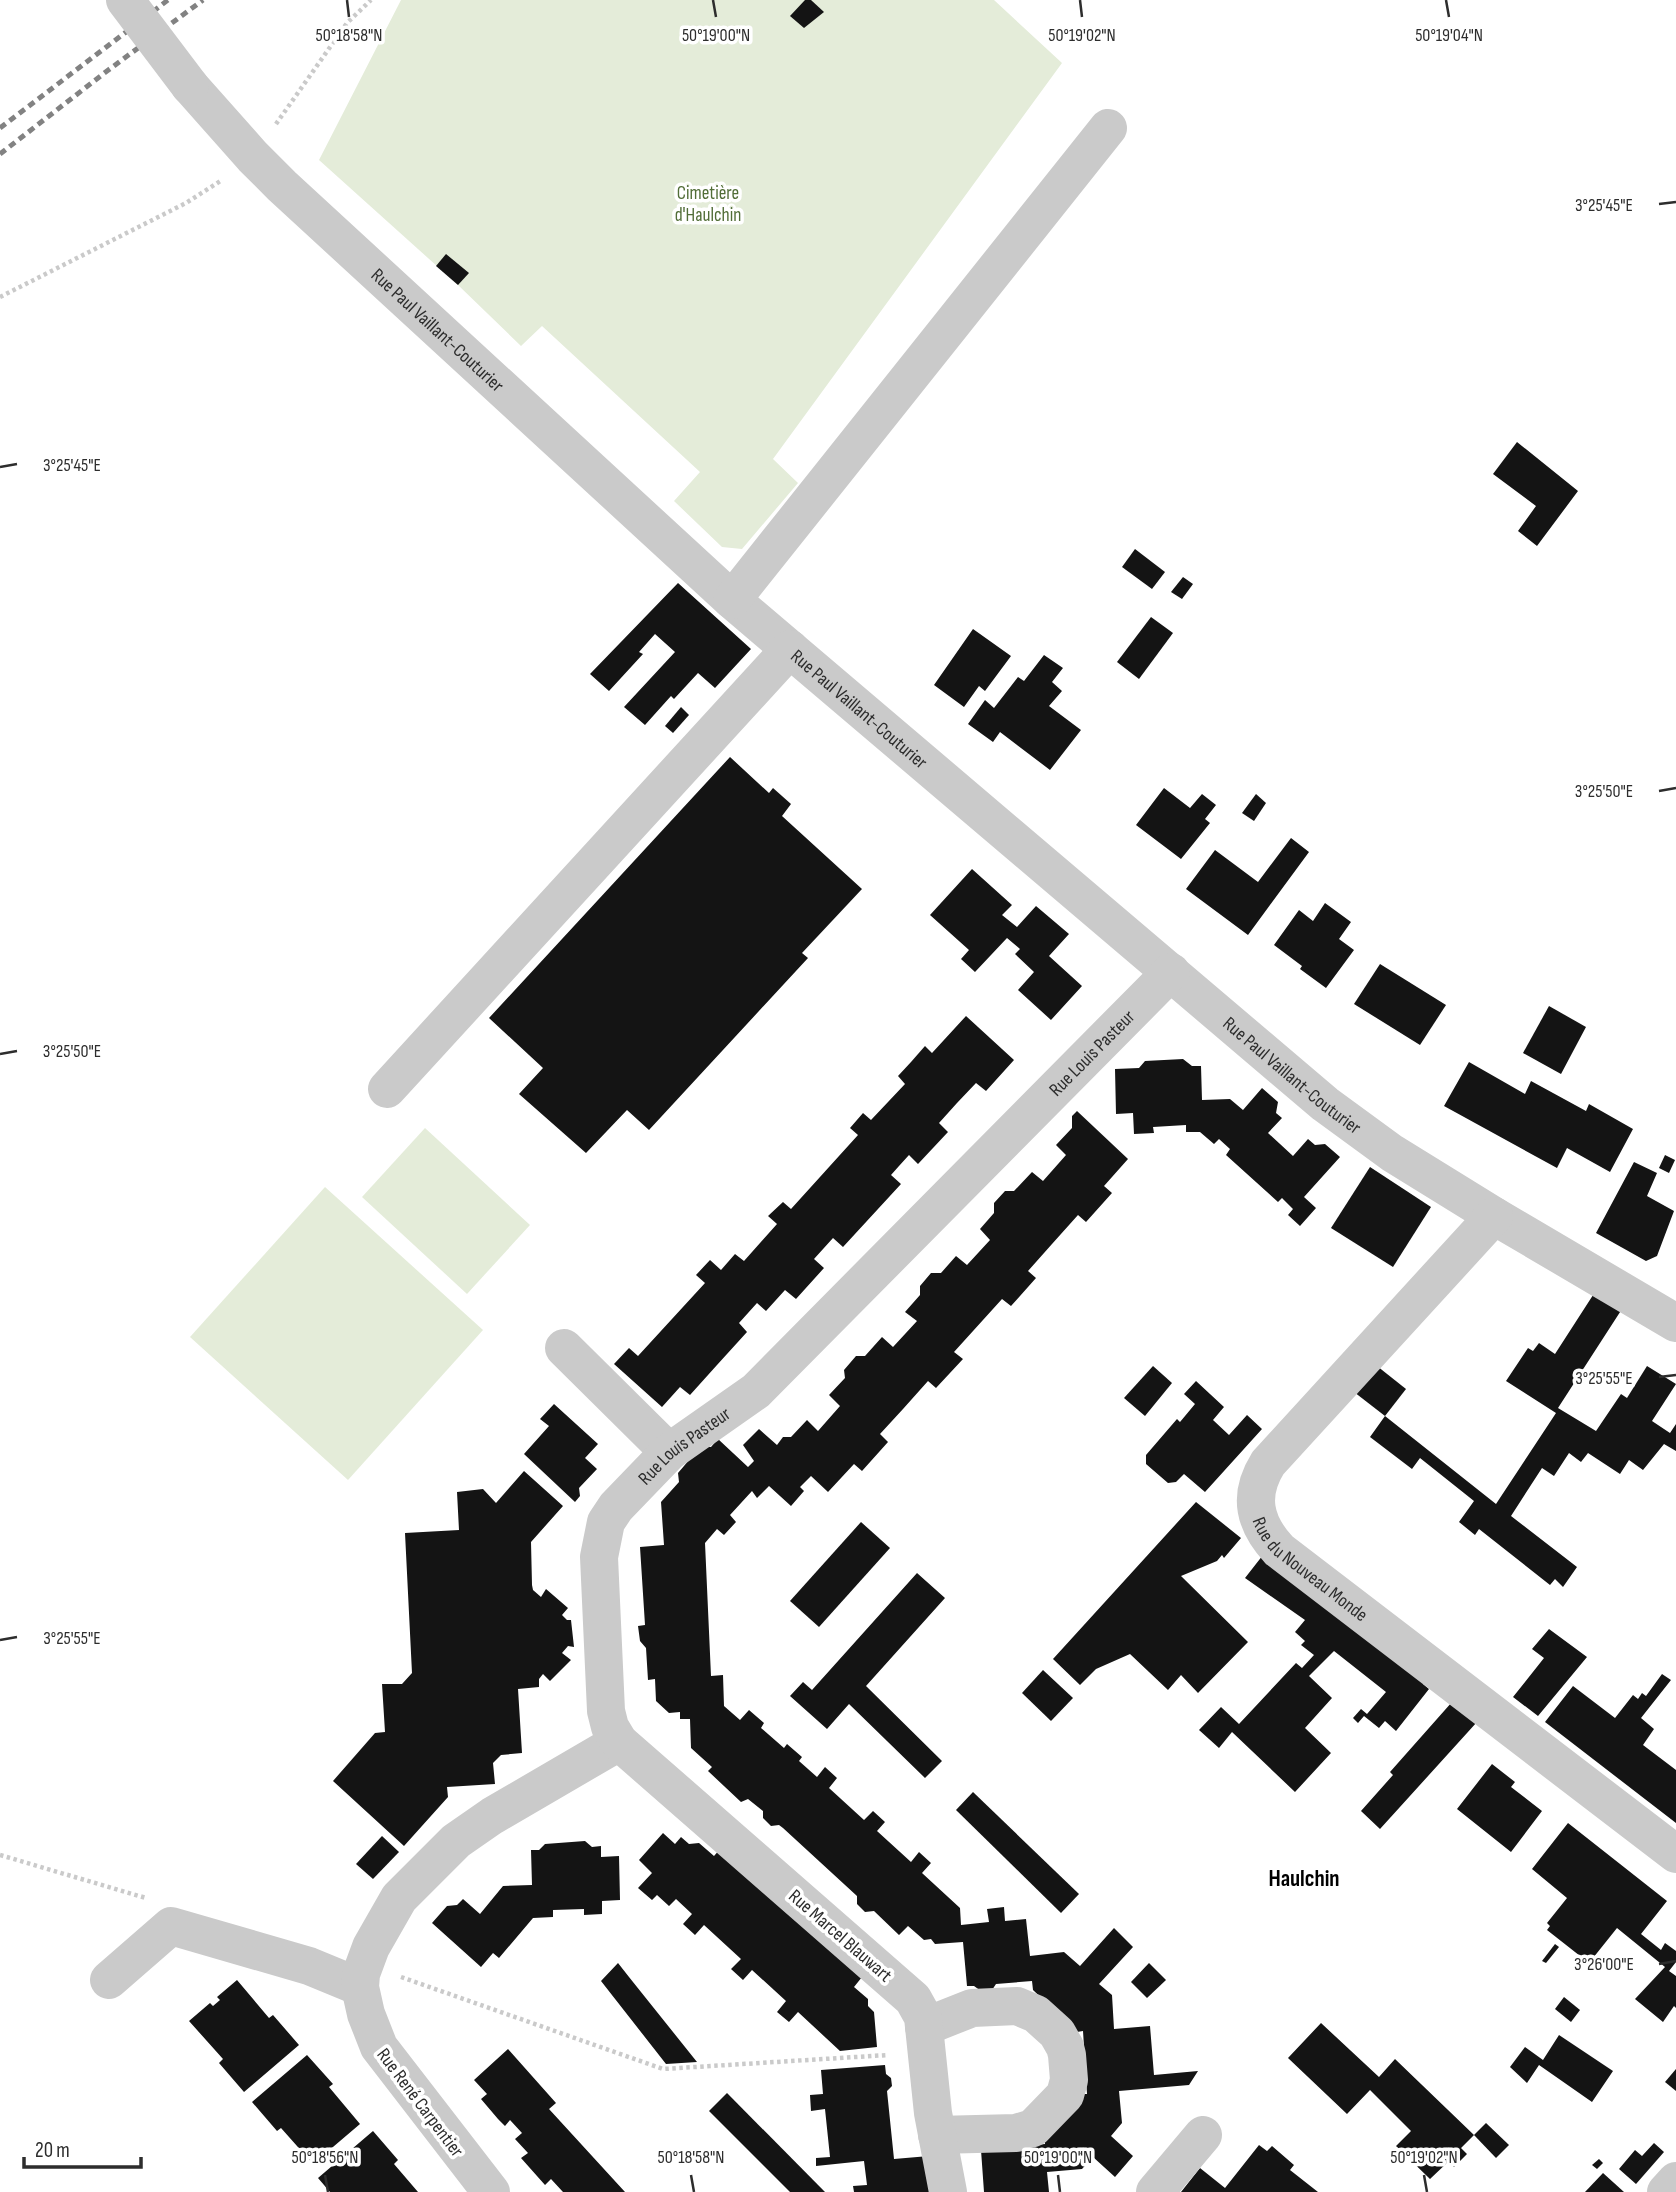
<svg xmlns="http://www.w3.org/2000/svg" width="1676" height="2192" font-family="'Sofia Sans Condensed',sans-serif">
  <rect width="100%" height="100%" fill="#fff"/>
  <g fill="#e4ecd9">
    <polygon points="401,0 994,0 1062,63 773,459 798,483 742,549 722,547 674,501 700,472 542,326 521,346 458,285 319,160"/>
    <polygon points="425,1128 530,1225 467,1294 362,1197"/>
    <polygon points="325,1187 483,1330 348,1480 190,1337"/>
  </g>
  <g fill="#141414">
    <polygon points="805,0 811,0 824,12 804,28 790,16"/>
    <polygon points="446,254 469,273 458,285 436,266"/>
    <polygon points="1517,442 1578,491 1537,546 1518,531 1536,506 1493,474"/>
    <polygon points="1135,549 1165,572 1152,589 1122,567"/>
    <polygon points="1183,577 1193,584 1182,599 1171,592"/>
    <polygon points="678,583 751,649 715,688 698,673 674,699 671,696 645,725 624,707 675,652 655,634 639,652 643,654 609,691 590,674"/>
    <polygon points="1151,617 1173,633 1139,679 1117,662"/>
    <polygon points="973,629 1011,656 985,691 979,686 964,707 934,685"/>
    <polygon points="1044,655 1063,668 1052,682 1062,691 1049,706 1081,730 1050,770 1000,732 993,742 968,724 985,700 994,708 1018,677 1024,681"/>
    <polygon points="681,707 689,715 673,733 665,726"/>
    <polygon points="730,757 769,793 773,788 791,804 782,816 862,889 802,953 808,958 649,1130 627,1110 586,1153 519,1094 543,1068 489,1018"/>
    <polygon points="1164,788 1190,808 1202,794 1216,805 1205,819 1210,823 1181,859 1136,825"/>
    <polygon points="1256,794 1266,803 1254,821 1242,813"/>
    <polygon points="1291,838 1309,852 1248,935 1186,889 1215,850 1258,882"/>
    <polygon points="972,869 1012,905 1002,915 1017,927 1036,906 1069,934 1049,956 1082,986 1051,1020 1018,990 1034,972 1015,954 1020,949 1007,938 975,972 961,959 969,950 930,915"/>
    <polygon points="1325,903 1351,922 1339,939 1354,950 1326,988 1300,969 1302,966 1274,945 1299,910 1313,921"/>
    <polygon points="1380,964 1446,1005 1420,1045 1354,1004"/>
    <polygon points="1549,1006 1586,1027 1561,1074 1523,1053"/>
    <polygon points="966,1016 1014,1060 986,1091 976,1083 957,1103 939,1123 948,1132 918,1164 909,1155 899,1166 891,1175 901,1184 843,1247 833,1238 814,1259 824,1268 796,1299 785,1290 766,1311 757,1303 739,1323 747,1332 717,1365 690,1395 680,1387 662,1407 614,1364 629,1348 638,1356 705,1283 696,1275 710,1260 721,1270 735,1254 744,1261 777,1224 768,1216 783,1202 791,1209 858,1135 850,1128 863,1113 871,1120 905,1084 898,1076 911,1062 925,1046 932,1053"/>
    <polygon points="1183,1059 1192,1066 1201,1066 1202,1100 1230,1099 1243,1110 1262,1088 1278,1102 1276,1113 1282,1118 1268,1133 1293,1156 1308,1139 1315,1145 1325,1144 1340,1157 1304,1197 1316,1208 1300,1226 1288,1215 1293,1209 1282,1198 1278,1202 1226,1155 1230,1149 1219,1139 1214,1144 1200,1132 1186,1132 1186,1125 1153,1127 1154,1133 1134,1134 1133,1113 1116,1114 1115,1069 1139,1068 1145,1061"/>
    <polygon points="1469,1062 1525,1094 1531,1081 1586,1111 1589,1104 1633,1129 1610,1172 1567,1148 1557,1168 1444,1106"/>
    <polygon points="1077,1111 1128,1159 1104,1186 1112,1193 1086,1222 1078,1215 1052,1244 1028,1271 1036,1278 1011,1306 1002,1299 954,1352 963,1359 936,1388 928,1381 903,1409 880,1434 888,1442 862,1471 854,1464 828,1492 811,1476 800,1487 804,1491 791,1506 769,1486 757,1498 752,1491 730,1515 736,1522 724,1535 717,1529 705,1543 711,1676 723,1675 724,1706 740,1720 749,1710 764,1723 761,1728 784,1748 787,1744 802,1757 799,1761 817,1777 825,1767 837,1778 829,1788 864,1820 873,1811 885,1822 877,1831 911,1862 919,1852 931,1863 922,1873 960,1908 961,1925 989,1922 987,1909 1004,1907 1005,1921 1026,1919 1030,1956 1064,1952 1080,1966 1114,1928 1133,1947 1099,1984 1112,1995 1114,2029 1150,2026 1154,2075 1198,2071 1189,2085 1119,2091 1122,2123 1111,2136 1133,2156 1115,2177 1093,2157 1082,2169 1047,2172 1049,2192 984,2192 981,2150 1045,2144 1044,2135 1081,2094 1087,2094 1083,2031 1077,2032 1033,1990 1032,1981 996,1984 992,1990 981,1991 974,1986 967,1986 963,1942 935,1944 931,1939 924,1940 908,1926 899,1935 874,1911 865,1912 857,1904 857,1896 783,1828 779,1825 771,1826 763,1818 763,1811 748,1799 741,1802 708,1771 712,1767 691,1748 690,1719 680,1719 680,1712 669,1713 656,1701 655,1679 648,1680 646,1648 640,1641 638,1626 645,1625 640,1547 664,1545 661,1502 679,1482 678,1473 701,1446 711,1447 718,1439 748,1467 754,1461 743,1445 759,1429 777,1445 783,1437 791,1437 807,1420 818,1431 840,1406 829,1395 845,1378 844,1370 856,1356 865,1356 882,1337 893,1347 917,1321 905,1312 920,1295 920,1286 931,1273 941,1273 956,1256 967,1265 990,1240 980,1229 994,1213 994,1203 1005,1191 1014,1191 1032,1172 1043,1181 1066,1155 1056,1145 1072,1128 1072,1116"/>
    <polygon points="1665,1155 1675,1160 1669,1173 1659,1168"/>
    <polygon points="1634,1162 1657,1173 1647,1196 1674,1211 1657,1256 1646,1261 1596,1233"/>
    <polygon points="1370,1167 1431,1207 1393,1267 1331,1228"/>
    <polygon points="1595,1292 1622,1309 1558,1408 1596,1431 1621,1394 1627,1398 1647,1366 1676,1384 1652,1421 1670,1433 1676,1424 1676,1451 1664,1444 1643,1470 1629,1460 1620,1474 1588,1453 1581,1462 1569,1453 1554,1476 1542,1468 1511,1516 1577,1567 1563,1587 1555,1579 1550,1585 1479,1529 1475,1535 1459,1522 1474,1501 1420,1458 1412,1469 1370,1437 1385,1416 1496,1504 1556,1413 1506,1381 1528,1348 1533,1351 1539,1343 1555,1354"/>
    <polygon points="1153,1366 1172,1383 1145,1416 1124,1398"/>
    <polygon points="1377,1366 1406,1389 1385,1416 1354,1392"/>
    <polygon points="1196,1381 1224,1407 1213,1420 1229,1435 1247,1415 1262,1429 1205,1492 1184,1474 1176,1482 1168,1483 1146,1464 1146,1455 1177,1419 1180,1422 1195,1404 1184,1394"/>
    <polygon points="554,1404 598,1444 585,1458 597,1469 579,1488 580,1496 575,1502 524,1454 549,1426 540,1419"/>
    <polygon points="524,1471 563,1506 531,1542 532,1585 533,1590 541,1597 546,1589 568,1608 562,1615 567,1620 571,1620 574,1647 568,1646 562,1653 571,1660 550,1681 543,1674 539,1679 539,1687 518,1689 522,1753 501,1755 493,1763 495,1784 447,1787 448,1797 404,1846 333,1781 375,1733 385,1732 382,1684 402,1684 412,1673 405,1533 459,1530 457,1492 483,1489 496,1503"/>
    <polygon points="1196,1502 1241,1538 1224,1558 1222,1555 1217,1561 1181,1576 1248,1642 1198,1693 1181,1675 1168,1690 1130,1654 1096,1669 1080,1685 1053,1659"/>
    <polygon points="861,1522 890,1548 819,1627 790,1601"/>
    <polygon points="1263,1555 1425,1681 1423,1684 1429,1689 1396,1731 1385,1721 1379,1728 1364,1716 1358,1723 1353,1718 1361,1709 1367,1714 1386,1692 1334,1651 1309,1676 1332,1698 1305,1728 1331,1753 1295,1792 1232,1732 1219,1748 1199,1730 1221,1707 1239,1724 1296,1663 1302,1668 1314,1655 1301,1645 1305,1641 1295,1632 1305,1620 1245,1578"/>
    <polygon points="917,1573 945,1598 866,1686 942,1761 925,1778 849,1704 827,1729 790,1696 803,1682 812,1690"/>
    <polygon points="1549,1629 1587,1657 1538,1716 1513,1697 1544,1658 1532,1649"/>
    <polygon points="1043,1670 1073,1698 1051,1721 1022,1693"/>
    <polygon points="1662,1674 1671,1680 1641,1718 1654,1729 1643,1745 1676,1770 1676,1823 1545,1722 1573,1686 1615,1718 1633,1695 1638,1699 1642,1693 1646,1696"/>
    <polygon points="1452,1702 1477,1722 1380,1829 1361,1811 1393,1775 1390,1772"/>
    <polygon points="1492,1764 1515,1782 1511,1787 1542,1811 1511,1852 1457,1809"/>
    <polygon points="973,1792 1079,1894 1061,1913 956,1810"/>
    <polygon points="1568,1823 1667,1901 1641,1934 1661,1950 1665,1943 1676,1951 1676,1962 1669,1971 1676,1976 1676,2008 1674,2006 1663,2022 1635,1999 1665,1967 1617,1928 1589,1963 1547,1930 1550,1926 1547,1923 1567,1898 1532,1869"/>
    <polygon points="663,1833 675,1844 681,1837 689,1844 699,1843 714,1856 721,1848 862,1977 854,1987 868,1999 868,2006 874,2012 877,2047 840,2051 798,2012 789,2022 777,2012 786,2001 752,1970 743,1980 731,1969 741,1959 704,1925 695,1935 683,1924 692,1914 676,1899 669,1906 657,1895 652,1900 638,1888 652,1873 639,1860"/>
    <polygon points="382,1836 399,1852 373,1879 356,1864"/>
    <polygon points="585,1841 592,1847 601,1846 601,1857 619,1856 620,1900 602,1901 602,1914 584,1915 584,1909 553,1910 553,1917 533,1918 499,1958 493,1953 481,1967 432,1923 447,1906 457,1905 463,1899 480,1914 503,1886 532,1885 531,1850 539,1850 545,1844"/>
    <polygon points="1555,1944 1559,1947 1546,1963 1542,1961"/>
    <polygon points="618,1963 629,1977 697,2062 666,2064 601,1981"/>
    <polygon points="1149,1963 1166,1980 1147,1998 1131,1982"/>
    <polygon points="237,1980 269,2018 273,2015 299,2045 244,2092 219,2063 223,2059 189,2021 210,2003 213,2006 220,2000 217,1997"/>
    <polygon points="1564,1997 1580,2010 1571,2022 1555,2009"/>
    <polygon points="1321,2023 1379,2077 1395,2059 1474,2135 1461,2148 1467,2154 1454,2167 1449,2161 1430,2179 1396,2146 1411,2131 1370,2090 1347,2114 1288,2058"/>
    <polygon points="1559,2035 1613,2071 1592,2102 1539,2065 1527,2083 1510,2067 1525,2047 1543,2060"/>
    <polygon points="508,2049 556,2103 549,2109 625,2192 563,2192 551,2179 545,2185 521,2158 528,2153 515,2139 522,2133 510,2120 505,2126 498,2119 481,2099 487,2094 474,2080"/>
    <polygon points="307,2055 333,2084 329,2087 360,2124 313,2164 281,2128 277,2131 252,2102"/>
    <polygon points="885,2065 886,2074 891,2078 892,2086 887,2091 894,2159 929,2156 933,2192 854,2192 853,2186 867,2185 864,2161 816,2166 816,2158 830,2157 825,2109 811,2111 810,2095 823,2094 821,2070"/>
    <polygon points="1676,2069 1676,2091 1665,2082"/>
    <polygon points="727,2093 825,2192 790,2192 709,2111"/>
    <polygon points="1486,2123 1509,2145 1496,2158 1474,2135"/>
    <polygon points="373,2131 398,2160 394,2164 418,2192 330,2192 318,2178"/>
    <polygon points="1654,2143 1664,2152 1636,2184 1619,2169 1635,2150 1642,2156"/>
    <polygon points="1259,2145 1267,2151 1272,2146 1294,2165 1290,2170 1318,2192 1181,2192 1200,2168 1225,2188"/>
    <polygon points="1599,2159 1603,2163 1597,2169 1592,2165"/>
    <polygon points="1603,2173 1624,2192 1585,2192"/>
  </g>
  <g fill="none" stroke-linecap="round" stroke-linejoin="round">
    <g stroke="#cacaca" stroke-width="4.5" stroke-dasharray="3.5 3.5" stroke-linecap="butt">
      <polyline points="276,124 347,23 371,0"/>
      <polyline points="0,297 186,203 222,180"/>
      <polyline points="0,1855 146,1898"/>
      <polyline points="401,1977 663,2069 888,2055"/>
    </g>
    <g stroke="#cacaca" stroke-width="38">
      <path id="s1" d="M190 86 253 157 282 186 732 600 1325 1104 1392 1153 1494 1216 1676 1323"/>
      <polyline points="732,600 1108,128"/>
      <polyline points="387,1089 790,649"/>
      <path id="s2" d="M1494 1216 1268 1463C1248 1495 1254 1523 1279 1550L1676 1854"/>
      <polyline points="564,1348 669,1452"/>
      <polyline points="109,1980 171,1926 309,1966 360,1987"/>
      <polyline points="924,2027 972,2008 1017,2006 1036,2014 1057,2033 1065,2047 1067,2055 1069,2080 1065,2095 1033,2128 1016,2133 937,2135"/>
      <polyline points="491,2192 379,2047 366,2014 360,1987 361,1974 371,1947 399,1898 456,1841 492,1816 619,1742"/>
      <path id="s3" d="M948 2192 933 2113 923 2017 913 1999 619 1742 610 1727 606 1711 599 1557 606 1522 616 1507 669 1452 756 1391 1171 972"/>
      <polyline points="1155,2192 1203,2135"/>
      <polyline points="1666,2192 1676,2181"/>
    </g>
    <g stroke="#828282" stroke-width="5" stroke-dasharray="7 5" stroke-linecap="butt">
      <polyline points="0,128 168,0"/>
      <polyline points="0,154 107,71 203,0"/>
    </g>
    <polyline stroke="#cacaca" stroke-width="38" points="125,0 190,86"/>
  </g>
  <path fill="none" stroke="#2d2d2d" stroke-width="2.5" d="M347 0 349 17M713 0 716 17M1080 0 1082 17M1446 0 1449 17M1659 204 1676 202M0 467 17 464M1659 791 1676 788M0 1054 17 1051M1659 1377 1676 1375M0 1640 17 1637M1659 1964 1676 1961M325 2175 328 2192M691 2175 694 2192M1058 2175 1060 2192M1424 2175 1427 2192"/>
  <g text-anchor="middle" stroke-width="7" stroke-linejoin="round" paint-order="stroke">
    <g font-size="19" fill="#516d37" stroke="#fff">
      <text x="708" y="199">Cimetière<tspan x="708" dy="22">d'Haulchin</tspan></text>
    </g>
    <g font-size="19" fill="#2d2d2d" stroke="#fff">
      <text dy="7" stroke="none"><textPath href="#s1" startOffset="348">Rue Paul Vaillant-Couturier</textPath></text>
      <text dy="7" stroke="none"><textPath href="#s1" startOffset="915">Rue Paul Vaillant-Couturier</textPath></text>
      <text dy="7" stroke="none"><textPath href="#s3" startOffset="1489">Rue Louis Pasteur</textPath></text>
      <text dy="7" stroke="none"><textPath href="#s1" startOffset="1482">Rue Paul Vaillant-Couturier</textPath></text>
      <text dy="7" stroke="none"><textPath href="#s3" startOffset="922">Rue Louis Pasteur</textPath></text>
      <text dy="7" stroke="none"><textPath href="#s2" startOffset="466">Rue du Nouveau Monde</textPath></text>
      <text transform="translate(841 1935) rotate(41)" y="7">Rue Marcel Blauwart</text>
      <text transform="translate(421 2102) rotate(53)" y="7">Rue René Carpentier</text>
    </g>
    <g font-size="23" font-weight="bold" fill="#000" stroke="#fff">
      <text x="1304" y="1886">Haulchin</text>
    </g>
  </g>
  <g font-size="18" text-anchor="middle" fill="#2d2d2d" stroke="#fff" stroke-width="7" stroke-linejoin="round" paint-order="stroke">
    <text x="349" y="41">50°18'58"N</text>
    <text x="716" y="41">50°19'00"N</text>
    <text x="1082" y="41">50°19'02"N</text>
    <text x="1449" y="41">50°19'04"N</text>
    <text x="1604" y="211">3°25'45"E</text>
    <text x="72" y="471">3°25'45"E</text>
    <text x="1604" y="797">3°25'50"E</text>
    <text x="72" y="1057">3°25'50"E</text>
    <text x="1604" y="1384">3°25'55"E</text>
    <text x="72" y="1644">3°25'55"E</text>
    <text x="1604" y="1970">3°26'00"E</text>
    <text x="325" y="2163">50°18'56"N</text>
    <text x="691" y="2163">50°18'58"N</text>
    <text x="1058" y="2163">50°19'00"N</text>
    <text x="1424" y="2163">50°19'02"N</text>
  </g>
  <path d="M24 2157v10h117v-10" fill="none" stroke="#2d2d2d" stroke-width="3.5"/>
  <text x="35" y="2157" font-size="21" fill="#2d2d2d" stroke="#ffffff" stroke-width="5" paint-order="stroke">20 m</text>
</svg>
